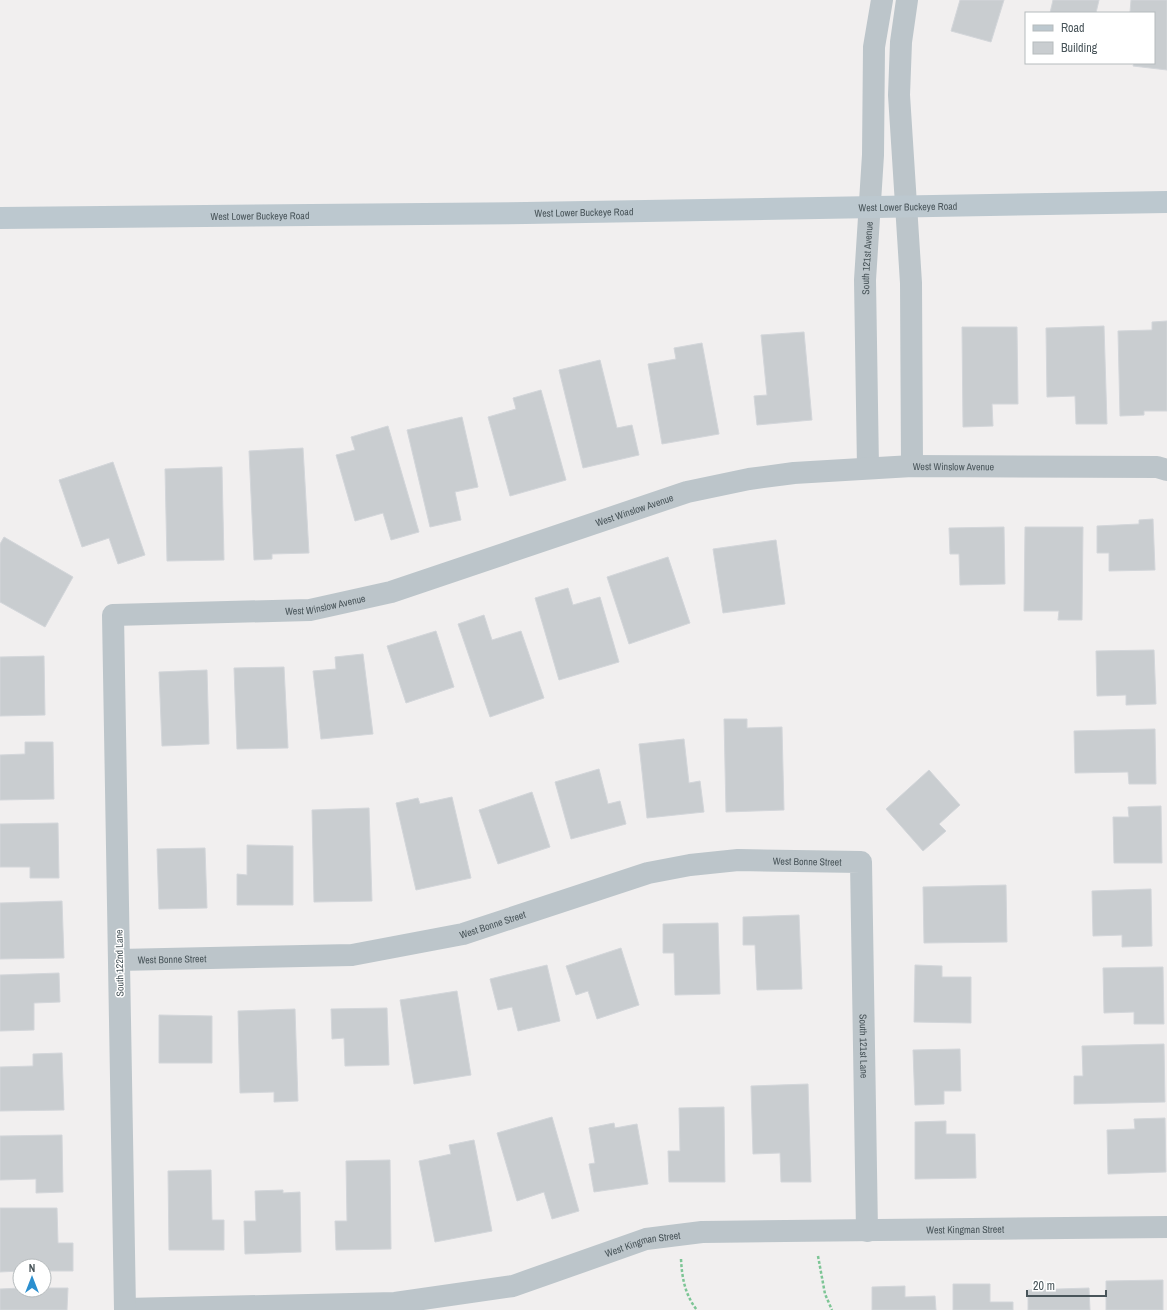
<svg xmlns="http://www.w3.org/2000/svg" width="1167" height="1310" font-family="'Archivo Narrow',sans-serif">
  <rect width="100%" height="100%" fill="#f1efef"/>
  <g fill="#c9cdd0" stroke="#d3d6da">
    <polygon points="960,0 1004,0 991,42 951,31"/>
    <polygon points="1053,0 1099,0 1096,13 1050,13"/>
    <polygon points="1131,0 1167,0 1167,70 1133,66 1134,63 1154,63 1154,13 1130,12"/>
    <polygon points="1167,321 1167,411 1144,411 1144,415 1120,416 1118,331 1152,330 1152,322"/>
    <polygon points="1104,326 1107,424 1076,424 1075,396 1047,397 1046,328"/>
    <polygon points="962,327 1017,327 1018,404 992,404 993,426 963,427"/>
    <polygon points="804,332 812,420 757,425 754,396 767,395 761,335"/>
    <polygon points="702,343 719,434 662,444 648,364 676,359 674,348"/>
    <polygon points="600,360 617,428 632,425 639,455 583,468 559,370"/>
    <polygon points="541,390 566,480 510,496 488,417 516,409 513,398"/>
    <polygon points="462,417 478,487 455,492 461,520 430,527 407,430"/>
    <polygon points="388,426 419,532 391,540 383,513 355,521 336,455 355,450 351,437"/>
    <polygon points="303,448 309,553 272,554 272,559 254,560 249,451"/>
    <polygon points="113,462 145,555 118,564 109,538 82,547 59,480"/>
    <polygon points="222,467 224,560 167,561 165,469"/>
    <polygon points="1153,519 1155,570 1109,571 1109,553 1097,553 1097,526 1139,524 1139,520"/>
    <polygon points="1004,527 1005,584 960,585 959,554 950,554 949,528"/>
    <polygon points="1025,527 1083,527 1082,620 1058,620 1059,611 1024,611"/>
    <polygon points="4,537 73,577 45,627 0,602 0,544"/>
    <polygon points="776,540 785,604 723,613 713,549"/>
    <polygon points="668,557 690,623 629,644 607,577"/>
    <polygon points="568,588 573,605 600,597 619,662 559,680 535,598"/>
    <polygon points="484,615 492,640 521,631 544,698 490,717 458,624"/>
    <polygon points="436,631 454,687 406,703 387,646"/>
    <polygon points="1154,650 1156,704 1126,705 1126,695 1097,696 1096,651"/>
    <polygon points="363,654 373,734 321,739 313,671 336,669 335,657"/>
    <polygon points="44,656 45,715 0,716 0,657"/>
    <polygon points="284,667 288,748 237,749 234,668"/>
    <polygon points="207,670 209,744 162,746 159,672"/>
    <polygon points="724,719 747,719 747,728 782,727 784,810 726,812"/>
    <polygon points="1155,729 1156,784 1129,784 1128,772 1075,773 1074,731"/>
    <polygon points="684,739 689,783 700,781 704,812 647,818 639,744"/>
    <polygon points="25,742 53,742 54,799 0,800 0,755 25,754"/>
    <polygon points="599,769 608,804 620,801 626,824 571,839 555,782"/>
    <polygon points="929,770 960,805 939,824 946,831 923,851 886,809"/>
    <polygon points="532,792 550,847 498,864 479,810"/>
    <polygon points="452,797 471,878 416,890 396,803 418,798 420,804"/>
    <polygon points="1161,806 1162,863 1114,863 1113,817 1129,817 1128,807"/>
    <polygon points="369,808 372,901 314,902 312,810"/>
    <polygon points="58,823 59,878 30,878 30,867 0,867 0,824"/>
    <polygon points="247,845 293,846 293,905 237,905 237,874 247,875"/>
    <polygon points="205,848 207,908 159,909 157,849"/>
    <polygon points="1006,885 1007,942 924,943 923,887"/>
    <polygon points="1151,889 1152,946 1122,947 1122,935 1093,936 1092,891"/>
    <polygon points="62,901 64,958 0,959 0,903"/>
    <polygon points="799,915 802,989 757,990 755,945 743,945 743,917"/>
    <polygon points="718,923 720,994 675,995 674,953 663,953 663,924"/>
    <polygon points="621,948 639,1005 597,1019 588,991 576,995 566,966"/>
    <polygon points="547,965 560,1021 518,1031 512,1007 498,1010 490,979"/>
    <polygon points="915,965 942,966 942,977 971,977 971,1023 914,1022"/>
    <polygon points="1163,967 1164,1024 1134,1024 1134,1012 1104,1013 1103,968"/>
    <polygon points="59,973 60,1002 34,1003 34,1030 0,1031 0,975"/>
    <polygon points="457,991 471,1075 414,1084 400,1000"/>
    <polygon points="387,1008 389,1065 345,1066 344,1038 332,1039 331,1009"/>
    <polygon points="295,1009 298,1101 274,1102 274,1092 240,1093 238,1011"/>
    <polygon points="159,1015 212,1016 212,1063 159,1063"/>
    <polygon points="1164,1044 1165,1102 1074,1104 1074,1076 1083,1076 1082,1046"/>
    <polygon points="960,1049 961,1091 944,1091 944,1104 915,1105 913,1050"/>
    <polygon points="62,1053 64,1110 0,1111 0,1067 33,1066 33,1054"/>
    <polygon points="808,1084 811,1182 781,1182 780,1153 753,1154 751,1086"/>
    <polygon points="724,1107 725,1182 669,1182 668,1151 680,1151 679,1108"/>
    <polygon points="552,1117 579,1211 552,1219 544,1192 517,1201 497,1133"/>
    <polygon points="1165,1118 1166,1172 1108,1174 1107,1130 1135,1129 1134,1119"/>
    <polygon points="946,1121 946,1134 975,1134 976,1178 915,1179 915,1122"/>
    <polygon points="614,1123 615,1128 637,1124 648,1184 594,1192 589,1164 595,1163 589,1128"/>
    <polygon points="62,1135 63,1192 36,1193 36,1179 0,1180 0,1136"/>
    <polygon points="474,1140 492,1231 435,1242 419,1161 451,1154 449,1145"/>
    <polygon points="390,1160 391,1249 336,1250 335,1221 347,1221 346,1161"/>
    <polygon points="211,1170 212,1220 224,1220 224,1250 169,1250 168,1171"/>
    <polygon points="283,1190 283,1193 300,1192 301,1252 245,1254 244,1221 256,1221 255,1191"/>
    <polygon points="0,1208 57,1208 58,1243 73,1243 73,1271 44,1271 44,1266 20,1266 20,1271 0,1272"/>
    <polygon points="1163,1280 1163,1310 1106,1310 1106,1281"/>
    <polygon points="953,1284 990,1284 990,1302 1013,1302 1013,1310 953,1310"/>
    <polygon points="905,1286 905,1297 935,1296 936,1310 872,1310 872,1287"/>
    <polygon points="20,1288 20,1290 44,1290 44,1288 68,1288 67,1310 0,1310 0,1289"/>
    <polygon points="1089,1288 1090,1310 1028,1310 1028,1290"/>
  </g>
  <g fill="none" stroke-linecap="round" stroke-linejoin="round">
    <g stroke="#7dc595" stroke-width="2.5" stroke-dasharray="3 2" stroke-linecap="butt">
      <polyline points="818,1256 825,1294 832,1310"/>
      <path d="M681 1259C682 1278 685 1295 697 1310"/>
    </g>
    <g stroke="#bcc5ca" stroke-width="22">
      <polyline points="907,0 901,42 899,95 911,283 912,466"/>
      <path id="s1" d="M868 468 865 280 873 155 874 47 882 0"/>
      <path id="s2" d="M119 960 352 955 463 934 648 873 690 865 738 860 861 862 867 1231"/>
      <path id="s3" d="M125 1309 395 1303 513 1286 646 1239 702 1232 1167 1227"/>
      <path id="s4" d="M125 1310 113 615 310 610 391 592 687 492 749 479 794 473 912 466 1157 467 1167 470"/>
    </g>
    <path stroke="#bcc8cf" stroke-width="22" id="s5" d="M0 218 526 213 1167 202"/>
  </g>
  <g text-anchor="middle" stroke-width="3" stroke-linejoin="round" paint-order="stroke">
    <g font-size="10" fill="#49555a" stroke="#fff">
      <text dy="4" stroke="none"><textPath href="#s5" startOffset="908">West Lower Buckeye Road</textPath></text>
      <text dy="4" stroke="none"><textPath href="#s5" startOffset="584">West Lower Buckeye Road</textPath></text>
      <text dy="4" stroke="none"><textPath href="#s5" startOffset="260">West Lower Buckeye Road</textPath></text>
      <text dy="4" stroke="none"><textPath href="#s1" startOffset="210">South 121st Avenue</textPath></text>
      <text dy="4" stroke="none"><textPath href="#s4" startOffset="1556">West Winslow Avenue</textPath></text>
      <text dy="4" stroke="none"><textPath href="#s4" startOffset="1232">West Winslow Avenue</textPath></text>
      <text dy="4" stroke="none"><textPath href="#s4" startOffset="908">West Winslow Avenue</textPath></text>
      <text dy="4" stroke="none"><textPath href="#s2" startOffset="701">West Bonne Street</textPath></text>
      <text dy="4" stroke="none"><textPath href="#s2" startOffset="377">West Bonne Street</textPath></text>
      <text dy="4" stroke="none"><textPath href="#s2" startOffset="53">West Bonne Street</textPath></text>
      <text transform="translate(119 963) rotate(-91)" y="4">South 122nd Lane</text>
      <text dy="4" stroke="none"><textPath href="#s2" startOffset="939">South 121st Lane</textPath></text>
      <text dy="4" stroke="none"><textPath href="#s3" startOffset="850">West Kingman Street</textPath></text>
      <text dy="4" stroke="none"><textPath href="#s3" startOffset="526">West Kingman Street</textPath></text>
    </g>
  </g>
  <rect x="1025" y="12" width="130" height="52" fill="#ffffff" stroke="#b6bbbd"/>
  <rect x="1033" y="25" width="20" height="6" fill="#bcc8cf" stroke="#b6bbbd"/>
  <text x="1061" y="32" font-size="12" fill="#49555a">Road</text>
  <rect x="1033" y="42" width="20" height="12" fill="#c9cdd0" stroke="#b6bbbd"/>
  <text x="1061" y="52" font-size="12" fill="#49555a">Building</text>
  <g transform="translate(32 1278)"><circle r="19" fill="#ffffff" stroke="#b6bbbd"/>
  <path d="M0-3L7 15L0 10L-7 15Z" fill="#2b8fcf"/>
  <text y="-6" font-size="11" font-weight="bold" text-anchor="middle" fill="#49555a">N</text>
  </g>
  <path d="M1027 1290v6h79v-6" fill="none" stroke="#49555a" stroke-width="2"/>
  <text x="1033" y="1290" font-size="12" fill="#49555a" stroke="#ffffff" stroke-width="3" paint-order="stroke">20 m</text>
</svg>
